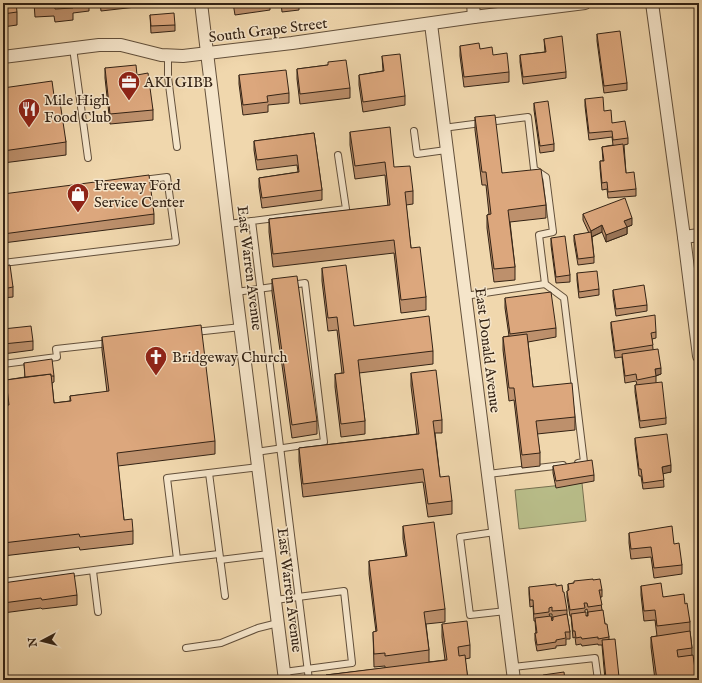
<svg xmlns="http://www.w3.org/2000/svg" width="702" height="683" font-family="'IM FELL English',serif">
  <rect width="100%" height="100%" fill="#f0d7ad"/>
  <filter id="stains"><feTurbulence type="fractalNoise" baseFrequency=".005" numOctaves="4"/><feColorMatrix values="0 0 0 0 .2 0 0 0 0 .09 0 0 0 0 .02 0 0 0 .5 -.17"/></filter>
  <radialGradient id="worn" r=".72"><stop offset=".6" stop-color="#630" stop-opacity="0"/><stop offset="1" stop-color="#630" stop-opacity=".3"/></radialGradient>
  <polygon fill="#b9be8a" stroke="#767050" points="582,483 586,521 519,529 515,490"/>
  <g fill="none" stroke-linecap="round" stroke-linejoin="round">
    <g stroke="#63503b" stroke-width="8">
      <g id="lane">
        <polyline points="73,48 88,158"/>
        <polyline points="168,56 168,77 177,147"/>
        <polyline points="443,128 528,117 534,169 546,177 553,232 539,235 545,284 564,298 584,462 578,463"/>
        <polyline points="414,131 417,154 446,150"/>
        <polyline points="228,224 252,221"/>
        <polyline points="3,263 176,242 167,177 143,180"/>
        <polyline points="236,292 280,286"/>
        <polyline points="465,296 545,284"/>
        <polyline points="195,332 241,327"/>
        <polyline points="3,364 57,357 56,349 110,343"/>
        <polyline points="256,452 324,442 305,283 291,285"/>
        <polyline points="209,473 225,596"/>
        <polyline points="488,474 563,465"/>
        <polyline points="495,532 460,537 470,615 506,611"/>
        <polyline points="177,559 219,554"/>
        <polyline points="220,560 269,554"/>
        <polyline points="93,571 98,612"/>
        <polyline points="3,582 177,559 167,478 259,467"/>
        <polyline points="275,600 344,591 352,663 284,672"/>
        <polyline points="186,648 221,643 258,628 278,623"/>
        <polyline points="513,667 595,658 598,680"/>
        <polyline points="309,680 252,221 346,209 338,155"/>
      </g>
    </g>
    <g stroke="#63503b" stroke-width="14">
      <g id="street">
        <polyline points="201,3 236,292 285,680"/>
        <polyline points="473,3 474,17"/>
        <polyline points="652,3 684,237 699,356"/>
        <polyline points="431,24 514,680"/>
        <polyline points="3,57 99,45 121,45 161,55 183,56 292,43 474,17 585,3"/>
        <polyline points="684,237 699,235"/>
      </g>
    </g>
    <use href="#lane" stroke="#f5e5ca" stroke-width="6"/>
    <use href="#street" stroke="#f5e5ca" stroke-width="12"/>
  </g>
  <g fill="#bd906c" stroke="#342315" fill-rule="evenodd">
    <polygon points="3,3 17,12 17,25 3,27"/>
    <polygon points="34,3 89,3 89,11 73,13 73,20 55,22 54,16 35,17"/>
    <polygon points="100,3 171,3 101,11"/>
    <polygon points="233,3 270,3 270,10 235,15"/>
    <polygon points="281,3 299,3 299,10 282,12"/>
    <polygon points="331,3 345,3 331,5"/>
    <polygon points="150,15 175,25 175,31 151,33"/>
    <polygon points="699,33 699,70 695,41 695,34"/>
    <polygon points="597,34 627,83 627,90 604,93 597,41"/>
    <polygon points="544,39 566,72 566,78 523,84 520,62 520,55 545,52"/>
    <polygon points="460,46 480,49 493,55 509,72 509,82 464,87 460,56"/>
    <polygon points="382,56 405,96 405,105 363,112 359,85 359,75 383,71"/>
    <polygon points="328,65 350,88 350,98 300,104 297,79 297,69"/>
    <polygon points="105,68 137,75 153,110 153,120 110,124 105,78"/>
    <polygon points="239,75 289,93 289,103 268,105 268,112 243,115 239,84"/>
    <polygon points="3,88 55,103 66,142 66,155 3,163"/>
    <polygon points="585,99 604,111 612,123 628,138 628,144 624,145 626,173 636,189 636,196 608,198 607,189 602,190 600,168 600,161 603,161 602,147 613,145 612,137 589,140 585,106"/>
    <polygon points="534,103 554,144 554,151 540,153 534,110"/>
    <polygon points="475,117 502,173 546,205 546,218 510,222 515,267 515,280 494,282 487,228 487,215 489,214 486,185 482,185 475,130"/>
    <polygon points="350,132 394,167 413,191 413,204 406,205 411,248 426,297 426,310 401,313 394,253 273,267 269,232 269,219 388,206 385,175 355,179 350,145"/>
    <polygon points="314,133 322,190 322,200 262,208 259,187 259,178 298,172 297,165 257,170 254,150 254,141"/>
    <polygon points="3,194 154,214 154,224 3,243"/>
    <polygon points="583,214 632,225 627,227 627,234 606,242 602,232 592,237 594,257 594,263 578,265 574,241 574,235 589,233 583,220"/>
    <polygon points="551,238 570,275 570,282 556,283 551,245"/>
    <polygon points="3,266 13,287 13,297 3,298"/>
    <polygon points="322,268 354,326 433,351 433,364 359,373 365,421 365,434 341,437 335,387 335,374 342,373 337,330 328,331 322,281"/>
    <polygon points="577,273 599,289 599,295 579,298 577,280"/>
    <polygon points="272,279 317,421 317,434 292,438 272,292"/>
    <polygon points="613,290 647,305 647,311 616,316 613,296"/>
    <polygon points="505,298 556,328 556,337 528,342 533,387 575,417 575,430 537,434 540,453 540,466 522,468 514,400 509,401 503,350 503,337 509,336 505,308"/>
    <polygon points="611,322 656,332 656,338 652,339 653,349 661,374 656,376 656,382 666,418 666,424 640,428 635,392 635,385 637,385 636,381 625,383 622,357 615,358 611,328"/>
    <polygon points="3,329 33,341 33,350 3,354"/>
    <polygon points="102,337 215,441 215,454 118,466 124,520 133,531 133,544 80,550 79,547 3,556 3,406 8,405 6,392 6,380 25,377 24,363 54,376 54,382 52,383 54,403 70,401 70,396 107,392 102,350"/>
    <polygon points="411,373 442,420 442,433 435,433 440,477 452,501 452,514 428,517 423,482 303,497 299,461 299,448 417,434 411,386"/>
    <polygon points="635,438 671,472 663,473 664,487 643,489 641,476 639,476 635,444"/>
    <polygon points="553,466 594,475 594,481 556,488 553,473"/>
    <polygon points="403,526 445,609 445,622 426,624 429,650 429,662 445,660 442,637 442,624 470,645 470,658 465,659 468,680 326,680 326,675 385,668 385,666 374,667 373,632 376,632 369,574 369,561 406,557 403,539"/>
    <polygon points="629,533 674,544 682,565 682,574 654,578 651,557 631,559 629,543"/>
    <path d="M593 580 602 590V597H600L602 610 605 624 609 637V640L619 677V680H605L602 645H598V644L582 646 581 644 576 645 575 637 573 638 571 616H570L567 597V591H568V584ZM587 609 588 616H586L585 612V610Z"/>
    <polygon points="3,583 77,595 77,605 42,609 41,608 3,613"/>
    <polygon points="641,586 663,597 685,604 690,622 690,631 692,648 692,655 696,680 655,680 651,647 651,637 657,636 655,620 644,621 641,595"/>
    <path d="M529 587 567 610V615L570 632V639H566V645L556 646V648L537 651 535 640V633H536L535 621H534L533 606 530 607 529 594ZM549 614H552V618H553V620L552 621Z"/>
  </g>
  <g fill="#9a7558" stroke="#342315">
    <polygon points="632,218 632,225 627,227 627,234 606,242 606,235 624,221"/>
    <polygon points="602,225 602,232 591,237 591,231"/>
    <polygon points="661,368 661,374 655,376 655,369"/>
    <polygon points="671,465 671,472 662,474 662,467"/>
  </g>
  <g fill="#dca77d" stroke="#342315">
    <polygon points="3,3 16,3 17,12 3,14"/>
    <polygon points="35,3 52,3 35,5"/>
    <polygon points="54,3 73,3 73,8 55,9"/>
    <polygon points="101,3 113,3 101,4"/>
    <polygon points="235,3 248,3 235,5"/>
    <polygon points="174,13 175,25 151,26 150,15"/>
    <polygon points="620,31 627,83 604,86 597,34"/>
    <polygon points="699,33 699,64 695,34"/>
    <polygon points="562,36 566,72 523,77 520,55 546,52 544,39"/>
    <polygon points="479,43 480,49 492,47 493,55 507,53 509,72 464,77 460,46"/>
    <polygon points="400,54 405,96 363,102 359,75 384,71 382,56"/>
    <polygon points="346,60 350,88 300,94 297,69 328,65 328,62"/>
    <polygon points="136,65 137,75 148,73 153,110 110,114 105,68"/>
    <polygon points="286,70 289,93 267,96 268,102 243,105 239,75"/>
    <polygon points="52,81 55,103 60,102 66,142 3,151 3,88"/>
    <polygon points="603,97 604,111 611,110 612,123 625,121 628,138 613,140 612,131 589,133 585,99"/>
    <polygon points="548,101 554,144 540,146 534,103"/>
    <polygon points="495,115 502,173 541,169 546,205 508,210 515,267 494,269 487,215 491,214 486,172 482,172 475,117"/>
    <polygon points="390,127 394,167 410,166 413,191 405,192 411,248 420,247 426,297 401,300 394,240 273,254 269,219 390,205 385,162 355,166 350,132"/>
    <polygon points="314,133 322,190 262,198 259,178 299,172 297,155 257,160 254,141"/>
    <polygon points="623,144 626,173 634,172 636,189 608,192 607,182 602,183 600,161 604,161 602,147"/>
    <polygon points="149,175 154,214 3,234 3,194"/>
    <polygon points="625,198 632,218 624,221 627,227 606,235 602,225 591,231 583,214"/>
    <polygon points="591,232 594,257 578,259 574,235"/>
    <polygon points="565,236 570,275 556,277 551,238"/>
    <polygon points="10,265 13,287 3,289 3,266"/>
    <polygon points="346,265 354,326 429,316 433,351 358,360 365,421 341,424 335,374 344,373 337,317 328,318 322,268"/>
    <polygon points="597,271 599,289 579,292 577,273"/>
    <polygon points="297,276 317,421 292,425 272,279"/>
    <polygon points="644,285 647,305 616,309 613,290"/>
    <polygon points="551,292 556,328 510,334 505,298"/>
    <polygon points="655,315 656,332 651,333 653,345 615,351 611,322"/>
    <polygon points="201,325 215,441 117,453 124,520 132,519 133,531 80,537 79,534 3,543 3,406 9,405 6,380 51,374 54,403 71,401 70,396 109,391 102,337"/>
    <polygon points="31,326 33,341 3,344 3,329"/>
    <polygon points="527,334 533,387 572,383 575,417 536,421 540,453 522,455 514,388 509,388 503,337"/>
    <polygon points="658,349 661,368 655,369 656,376 637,380 636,374 625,376 622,354"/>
    <polygon points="52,359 54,376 51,376 51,374 25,377 24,363"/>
    <polygon points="436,370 442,420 433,421 440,477 449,476 452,501 428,504 423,469 303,484 299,448 419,434 411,373"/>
    <polygon points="662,382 666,418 640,421 635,385"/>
    <polygon points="667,434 671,465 662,467 664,480 643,483 641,469 639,469 635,438"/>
    <polygon points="592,460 594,475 556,481 553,466"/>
    <polygon points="434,522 445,609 424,612 429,650 385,656 385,653 374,654 373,632 377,631 369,561 407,556 403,526"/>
    <polygon points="672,526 674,544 679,543 682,565 654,568 651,547 631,549 629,533"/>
    <polygon points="74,573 77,595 42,600 41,598 3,603 3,583"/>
    <polygon points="593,579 593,580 600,579 602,590 599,590 602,605 588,607 587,603 584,603 585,608 570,610 567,591 569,590 568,584 574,583 574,581"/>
    <polygon points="661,583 663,597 684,594 685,604 687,603 690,622 657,626 655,610 644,611 641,586"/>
    <polygon points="556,584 556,586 562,585 563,592 564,592 567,610 552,611 552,607 549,608 549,612 534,614 533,600 530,600 529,587"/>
    <polygon points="603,610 605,624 607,624 609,637 598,639 598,637 582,639 581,637 576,638 575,631 573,631 571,614 586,612 586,616 588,616 588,612"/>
    <polygon points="567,614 570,632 565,632 566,638 556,640 556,642 537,645 535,633 537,633 535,618 551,616 552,621 553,620 553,617"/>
    <polygon points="467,621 470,645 458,647 459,656 465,655 468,680 327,680 326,675 447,660 442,624"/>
    <polygon points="690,631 692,648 677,650 678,657 693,655 696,676 668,680 657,680 651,637"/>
    <polygon points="615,639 619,677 606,678 602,640"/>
    <polygon points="564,672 565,680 544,680 543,675"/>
  </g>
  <defs>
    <g id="office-pin" transform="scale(1.15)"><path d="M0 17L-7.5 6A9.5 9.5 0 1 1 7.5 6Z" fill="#8f2418" stroke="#f5e5ca"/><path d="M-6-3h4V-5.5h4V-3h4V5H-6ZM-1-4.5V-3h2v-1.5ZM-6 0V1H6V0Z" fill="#fff"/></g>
    <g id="restaurant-pin" transform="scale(1.15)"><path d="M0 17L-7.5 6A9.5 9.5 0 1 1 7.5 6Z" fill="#8f2418" stroke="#f5e5ca"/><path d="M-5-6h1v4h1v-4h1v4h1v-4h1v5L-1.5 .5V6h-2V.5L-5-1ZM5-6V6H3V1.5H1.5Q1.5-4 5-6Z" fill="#fff"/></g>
    <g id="shop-pin" transform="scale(1.15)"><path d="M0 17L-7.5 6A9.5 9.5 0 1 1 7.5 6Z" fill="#8f2418" stroke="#f5e5ca"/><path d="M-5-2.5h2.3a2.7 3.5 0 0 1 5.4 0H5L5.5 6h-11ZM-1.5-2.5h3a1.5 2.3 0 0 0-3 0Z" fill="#fff"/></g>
    <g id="church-pin" transform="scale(1.15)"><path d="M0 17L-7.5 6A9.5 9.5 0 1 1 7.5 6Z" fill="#8f2418" stroke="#f5e5ca"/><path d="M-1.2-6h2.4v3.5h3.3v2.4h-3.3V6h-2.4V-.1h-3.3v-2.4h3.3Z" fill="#fff"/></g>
  </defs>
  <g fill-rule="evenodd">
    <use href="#office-pin" x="129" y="82"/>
    <use href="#restaurant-pin" x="29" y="109"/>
    <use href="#shop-pin" x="78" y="194"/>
    <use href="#church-pin" x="156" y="357"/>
  </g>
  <g text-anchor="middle" stroke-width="3" stroke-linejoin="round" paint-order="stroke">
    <g font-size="15" fill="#342315" stroke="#f5e5ca">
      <text transform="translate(268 30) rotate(-7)" y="5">South Grape Street</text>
      <text transform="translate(250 268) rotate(83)" y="5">East Warren Avenue</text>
      <text transform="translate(488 350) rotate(83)" y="5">East Donald Avenue</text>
      <text transform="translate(290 590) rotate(83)" y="5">East Warren Avenue</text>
    </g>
    <g font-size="15" fill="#342315" stroke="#f5e5ca" text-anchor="start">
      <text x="144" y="87">AKI GIBB</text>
      <text x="44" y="105">Mile High<tspan x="44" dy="17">Food Club</tspan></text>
      <text x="94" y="190">Freeway Ford<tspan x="94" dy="17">Service Center</tspan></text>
      <text x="172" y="362">Bridgeway Church</text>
    </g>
  </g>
  <rect width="702" height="683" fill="none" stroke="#f0d7ad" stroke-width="16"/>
  <rect x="4" y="4" width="694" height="675" fill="none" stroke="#342315" stroke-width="2"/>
  <rect x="8" y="8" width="686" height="667" fill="none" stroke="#342315"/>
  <g transform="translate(42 641) rotate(263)" stroke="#f5e5ca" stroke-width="3" paint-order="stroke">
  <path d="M0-3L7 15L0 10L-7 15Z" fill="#342315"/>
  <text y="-6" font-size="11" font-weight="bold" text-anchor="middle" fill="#342315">N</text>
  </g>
  <rect width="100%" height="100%" filter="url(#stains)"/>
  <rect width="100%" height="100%" fill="url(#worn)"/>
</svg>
